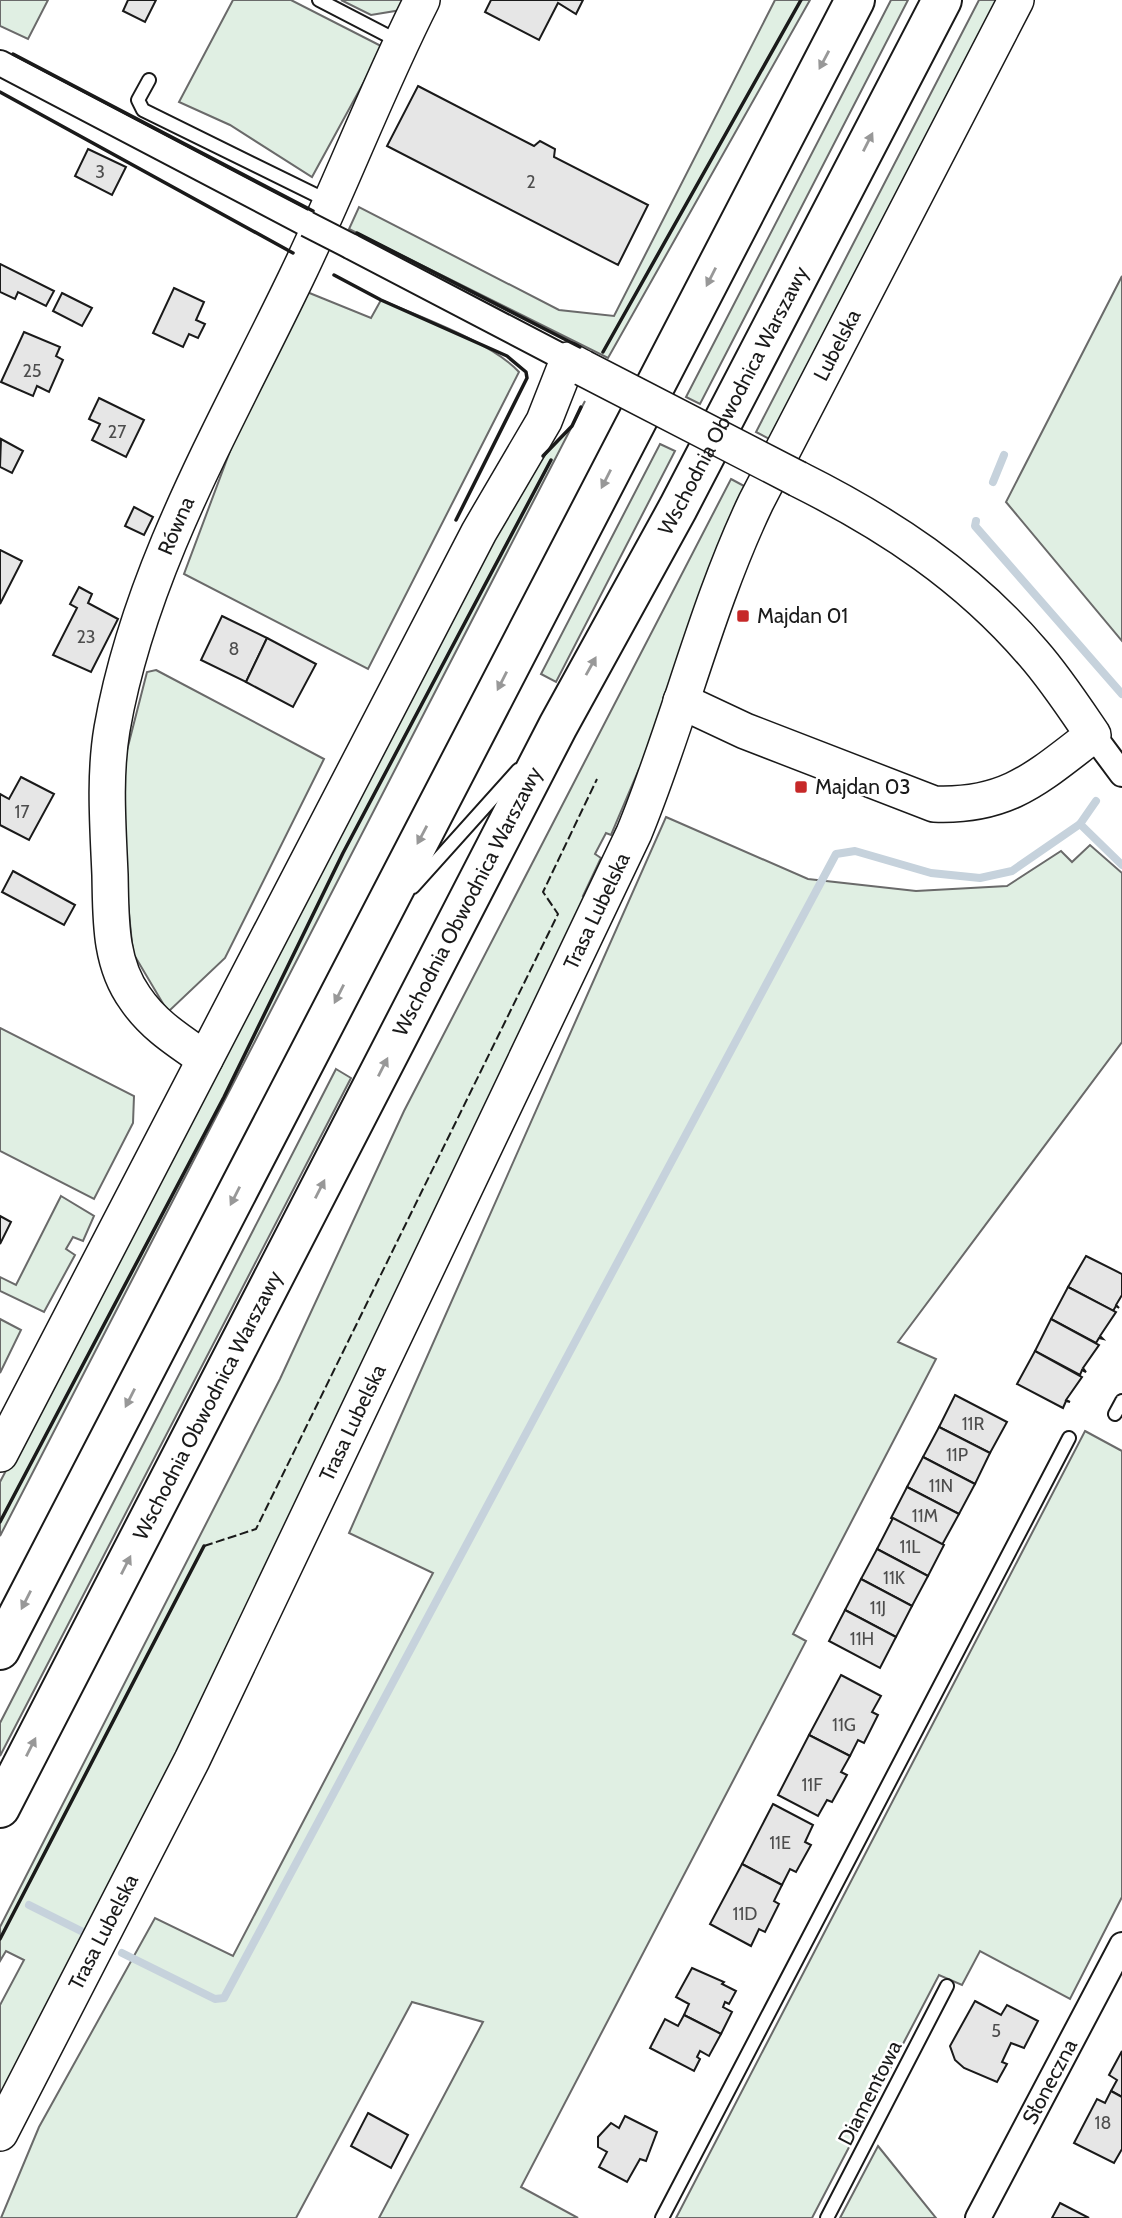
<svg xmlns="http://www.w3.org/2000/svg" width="1122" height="2218" font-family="Cabin,sans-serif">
  <rect width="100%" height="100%" fill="#fff"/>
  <g fill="#e0efe3" stroke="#6a6a6a" stroke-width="2">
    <polygon points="0,0 48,0 28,39 0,26"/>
    <polygon points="233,0 291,0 383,47 312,177 230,125 179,102"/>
    <polygon points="341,0 406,0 401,10 371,15"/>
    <polygon points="775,0 810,0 608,358 349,229 359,207 559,310 614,316"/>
    <polygon points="891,0 908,0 700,404 686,397"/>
    <polygon points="979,0 1002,0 773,441 756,432"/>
    <polygon points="1122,276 1122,641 1006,502"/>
    <path d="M307 292 371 318 381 300C418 316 493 343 519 372L368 669 184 574 242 419Z"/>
    <polygon points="585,401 0,1536 0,1482 494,539 543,456 572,426"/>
    <polygon points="660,444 675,451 556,682 541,674"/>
    <polygon points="731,479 746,487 646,772 639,769 611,835 606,833 595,854 601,858 583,896 590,899 310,1485 0,2106 0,2005 24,1960 6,1951 0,1961 0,1927 280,1379 404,1111"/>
    <polygon points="156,670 324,759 225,958 168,1012 133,953 123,854 124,762 147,672"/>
    <polygon points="666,817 808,879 916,891 1007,886 1061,851 1072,862 1090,845 1122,873 1122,1042 898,1342 936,1359 793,1634 806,1641 521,2187 578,2218 379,2218 483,2022 412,2002 296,2218 1,2218 39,2127 155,1918 233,1956 433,1573 349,1533"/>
    <polygon points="0,1028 134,1096 133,1123 94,1199 0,1151"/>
    <polygon points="336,1069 351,1078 0,1756 0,1723"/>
    <polygon points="61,1196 94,1216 83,1241 73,1237 66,1249 75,1255 44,1312 0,1291 0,1277 16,1285"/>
    <polygon points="0,1319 21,1330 0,1373"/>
    <polygon points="1085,1431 1122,1451 1122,1897 1070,1999 980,1951 962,1985 939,1975 812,2218 676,2218"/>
    <polygon points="878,2146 936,2218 840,2218"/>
  </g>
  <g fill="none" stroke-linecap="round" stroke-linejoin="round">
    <g stroke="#c6d2dc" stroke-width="8">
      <polyline points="993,482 1004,455"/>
      <polyline points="976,521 975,526 1122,694"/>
      <polyline points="1096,801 1080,824 1122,865"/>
      <polyline points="29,1905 81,1931"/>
      <polyline points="122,1953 215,1999 224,1998 836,854 855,851 931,873 980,878 1012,871 1080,824"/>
    </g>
  </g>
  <g fill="#e6e6e6" stroke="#1a1a1a" stroke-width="2">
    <polygon points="128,0 156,0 145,22 123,11"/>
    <polygon points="491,0 583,0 576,14 558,3 539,40 485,12"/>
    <polygon points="418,86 534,146 540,141 555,149 554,157 648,205 618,265 387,146"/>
    <polygon points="88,149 126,167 112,195 75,176"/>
    <polygon points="0,264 54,291 46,306 18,292 15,299 0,292"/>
    <polygon points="174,288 204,302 196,320 205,324 198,338 189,334 183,347 153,333"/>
    <polygon points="62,293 92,308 82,326 53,311"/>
    <polygon points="24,332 60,347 56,356 63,360 49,392 37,386 33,396 1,382"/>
    <polygon points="99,398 144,420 126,457 92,440 100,424 89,419"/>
    <polygon points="1,439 23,451 12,473 0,467"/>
    <polygon points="134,507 153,517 144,535 125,526"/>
    <polygon points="0,550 22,561 0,604"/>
    <polygon points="79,587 92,594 88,603 118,619 91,672 53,655 77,608 70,604"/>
    <polygon points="222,616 267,638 246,682 201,660"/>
    <polygon points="267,638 316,664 293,707 246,682"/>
    <polygon points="21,777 54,794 29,840 0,825 0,794 9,799"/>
    <polygon points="13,871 75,905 64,925 2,892"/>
    <polygon points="0,1216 11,1222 0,1244"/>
    <polygon points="1086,1256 1122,1274 1122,1295 1116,1305 1119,1308 1116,1306 1113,1311 1068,1287"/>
    <polygon points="1068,1287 1116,1312 1100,1336 1103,1339 1099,1338 1096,1343 1051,1319"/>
    <polygon points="1051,1319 1099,1345 1083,1368 1086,1372 1082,1370 1080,1375 1035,1351"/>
    <polygon points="1035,1351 1082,1377 1066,1400 1070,1402 1066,1401 1063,1408 1017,1384"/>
    <polygon points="955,1395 1007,1422 990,1453 939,1427"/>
    <polygon points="939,1427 990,1453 975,1484 923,1457"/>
    <polygon points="923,1457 975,1484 959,1514 907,1487"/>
    <polygon points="907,1487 959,1514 942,1545 891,1518"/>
    <polygon points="893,1518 944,1545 928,1576 877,1549"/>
    <polygon points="877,1549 928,1576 912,1606 861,1579"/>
    <polygon points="861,1579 912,1606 896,1637 845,1610"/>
    <polygon points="845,1610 896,1637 880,1668 829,1641"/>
    <polygon points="841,1675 881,1696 872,1712 878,1715 864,1743 858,1740 850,1756 809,1735"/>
    <polygon points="809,1735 850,1756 841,1772 847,1775 832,1802 827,1800 818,1816 778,1795"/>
    <polygon points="773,1804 813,1825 805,1842 811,1845 796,1872 790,1869 782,1885 742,1864"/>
    <polygon points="742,1864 782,1885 774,1901 779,1904 765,1932 759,1929 751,1946 710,1924"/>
    <polygon points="692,1968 724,1982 722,1984 736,1991 729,2004 725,2002 723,2007 732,2012 721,2034 684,2015 689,2004 676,1997"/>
    <polygon points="975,2001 1001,2015 1007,2005 1038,2021 1024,2048 1011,2043 1002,2062 1007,2064 997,2082 964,2068 955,2060 950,2046"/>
    <polygon points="684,2015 721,2034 709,2056 700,2051 697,2057 700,2059 694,2071 650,2048 665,2019 678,2026"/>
    <polygon points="1122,2051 1122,2097 1111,2091 1117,2080 1109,2075"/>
    <polygon points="1111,2091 1122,2097 1122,2149 1114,2163 1074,2143 1097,2099 1105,2103"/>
    <polygon points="368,2113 408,2135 391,2168 351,2146"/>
    <polygon points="625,2116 657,2132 646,2161 640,2159 627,2182 599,2167 607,2152 598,2147 598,2137 611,2123 619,2128"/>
    <polygon points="1060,2203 1089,2218 1052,2218"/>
  </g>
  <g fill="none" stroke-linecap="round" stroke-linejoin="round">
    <g stroke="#1a1a1a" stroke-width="16">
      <g id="lane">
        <polyline points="319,0 400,42"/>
        <polyline points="149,80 138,100 143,110 328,201"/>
        <polyline points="413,887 518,770"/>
        <polyline points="1115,1414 1122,1401"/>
        <polyline points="662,2218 1069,1438"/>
        <polyline points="827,2218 947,1986"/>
      </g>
    </g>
    <g stroke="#1a1a1a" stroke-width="28">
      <g id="street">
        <polyline points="0,63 307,224"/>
        <polyline points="350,246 568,360"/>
        <polyline points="1093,735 1122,774"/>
        <path id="s1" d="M978 2218 1122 1945"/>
      </g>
    </g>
    <g stroke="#1a1a1a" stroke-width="38">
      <g id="secondary">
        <path d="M681 701 745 731 934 804C1008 807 1038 777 1093 735 1074 707 1055 678 1033 653 967 576 888 524 798 479"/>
        <path id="s2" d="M205 1059C179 1041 153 1025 135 998 109 962 111 917 110 875 108 827 104 776 112 729 140 568 227 422 297 276 341 185 376 91 422 0"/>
        <polyline points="0,1454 479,532 544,421 568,360 583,368"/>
        <path id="s3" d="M0 2133 192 1760 634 833C679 724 705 609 756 502L1016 0"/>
      </g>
    </g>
    <g stroke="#1a1a1a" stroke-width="42">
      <g id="highway">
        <polyline points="0,1650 855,0"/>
        <path id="s4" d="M0 1808 558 726 678 508 942 0"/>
      </g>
    </g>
    <use href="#lane" stroke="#fff" stroke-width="12"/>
    <use href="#street" stroke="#fff" stroke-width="24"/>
    <use href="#secondary" stroke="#fff" stroke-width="35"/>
    <use href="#highway" stroke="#fff" stroke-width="38"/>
    <g stroke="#1a1a1a" stroke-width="28" stroke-linecap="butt">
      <polyline id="street-bridge" points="307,224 350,246"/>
    </g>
    <g stroke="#1a1a1a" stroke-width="38" stroke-linecap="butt">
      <polyline id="secondary-bridge" points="583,368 798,479"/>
    </g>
    <use href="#street-bridge" stroke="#fff" stroke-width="24"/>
    <use href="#secondary-bridge" stroke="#fff" stroke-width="35"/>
    <polyline stroke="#1a1a1a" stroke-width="2" stroke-dasharray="9 3.5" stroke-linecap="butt" points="204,1546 256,1529 558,914 543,892 597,779"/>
    <g stroke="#1a1a1a" stroke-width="3.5">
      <polyline points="13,54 313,211"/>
      <polyline points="0,92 293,253"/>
      <polyline points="357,233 580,347"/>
      <polyline points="334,275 381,300 507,356 526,372 527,378 456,520"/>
      <polyline points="603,352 801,0"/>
      <polyline points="543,456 572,426 581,407"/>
      <polyline points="0,1522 224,1097 343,853 551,460"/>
      <polyline points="0,1939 204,1546"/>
    </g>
  </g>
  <defs><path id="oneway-solid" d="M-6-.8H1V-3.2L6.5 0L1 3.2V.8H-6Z" transform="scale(1.75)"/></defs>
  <g fill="#989898">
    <use href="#oneway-solid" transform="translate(824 60) rotate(118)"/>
    <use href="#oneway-solid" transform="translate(868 142) rotate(-63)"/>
    <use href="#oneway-solid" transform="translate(711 277) rotate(117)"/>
    <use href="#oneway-solid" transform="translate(606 479) rotate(117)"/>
    <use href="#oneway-solid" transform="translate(591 666) rotate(-61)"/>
    <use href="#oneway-solid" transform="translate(502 681) rotate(117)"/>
    <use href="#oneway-solid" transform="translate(422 835) rotate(118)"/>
    <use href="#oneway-solid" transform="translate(339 994) rotate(117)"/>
    <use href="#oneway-solid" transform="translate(383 1067) rotate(-63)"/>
    <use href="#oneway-solid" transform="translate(320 1189) rotate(-63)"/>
    <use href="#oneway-solid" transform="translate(235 1196) rotate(117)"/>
    <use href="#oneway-solid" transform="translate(130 1398) rotate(117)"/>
    <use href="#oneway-solid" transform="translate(126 1565) rotate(-63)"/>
    <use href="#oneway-solid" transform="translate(26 1600) rotate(117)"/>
    <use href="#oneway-solid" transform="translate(31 1747) rotate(-63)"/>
  </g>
  <g fill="#c62828" stroke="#fff" stroke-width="2.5">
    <rect x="736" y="609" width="14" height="14" rx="3.5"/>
    <rect x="794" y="780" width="14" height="14" rx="3.5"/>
  </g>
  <g text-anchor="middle" stroke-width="5" stroke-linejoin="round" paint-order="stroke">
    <g font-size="18" fill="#4d4d4d">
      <text x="100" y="178">3</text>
      <text x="531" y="188">2</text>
      <text x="32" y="377">25</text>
      <text x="117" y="438">27</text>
      <text x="86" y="643">23</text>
      <text x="234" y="655">8</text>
      <text x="22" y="818">17</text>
      <text x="973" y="1430">11R</text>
      <text x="957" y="1461">11P</text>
      <text x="941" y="1492">11N</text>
      <text x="925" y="1522">11M</text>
      <text x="910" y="1553">11L</text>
      <text x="894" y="1584">11K</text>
      <text x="878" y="1614">11J</text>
      <text x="862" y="1645">11H</text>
      <text x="844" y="1731">11G</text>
      <text x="812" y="1791">11F</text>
      <text x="780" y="1849">11E</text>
      <text x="745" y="1920">11D</text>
      <text x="996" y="2037">5</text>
      <text x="1103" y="2129">18</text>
    </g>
    <g font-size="21" fill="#1a1a1a" stroke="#fff">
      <text dy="7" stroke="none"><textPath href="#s3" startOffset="1976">Lubelska</textPath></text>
      <text dy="7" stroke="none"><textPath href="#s4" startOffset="1587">Wschodnia Obwodnica Warszawy</textPath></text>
      <text dy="7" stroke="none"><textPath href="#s2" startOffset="581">Równa</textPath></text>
      <text dy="7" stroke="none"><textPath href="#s4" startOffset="1020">Wschodnia Obwodnica Warszawy</textPath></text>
      <text dy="7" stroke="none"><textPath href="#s3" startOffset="1360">Trasa Lubelska</textPath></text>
      <text dy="7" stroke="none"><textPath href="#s4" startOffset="453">Wschodnia Obwodnica Warszawy</textPath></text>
      <text dy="7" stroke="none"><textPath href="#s3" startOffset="793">Trasa Lubelska</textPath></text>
      <text dy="7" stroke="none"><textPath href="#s3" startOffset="226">Trasa Lubelska</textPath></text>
      <text dy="7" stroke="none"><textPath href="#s1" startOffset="154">Słoneczna</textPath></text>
      <text transform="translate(870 2093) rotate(-63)" y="7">Diamentowa</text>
    </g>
    <g font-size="21" fill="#1a1a1a" stroke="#fff" text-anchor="start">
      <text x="757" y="623">Majdan 01</text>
      <text x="815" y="794">Majdan 03</text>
    </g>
  </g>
</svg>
